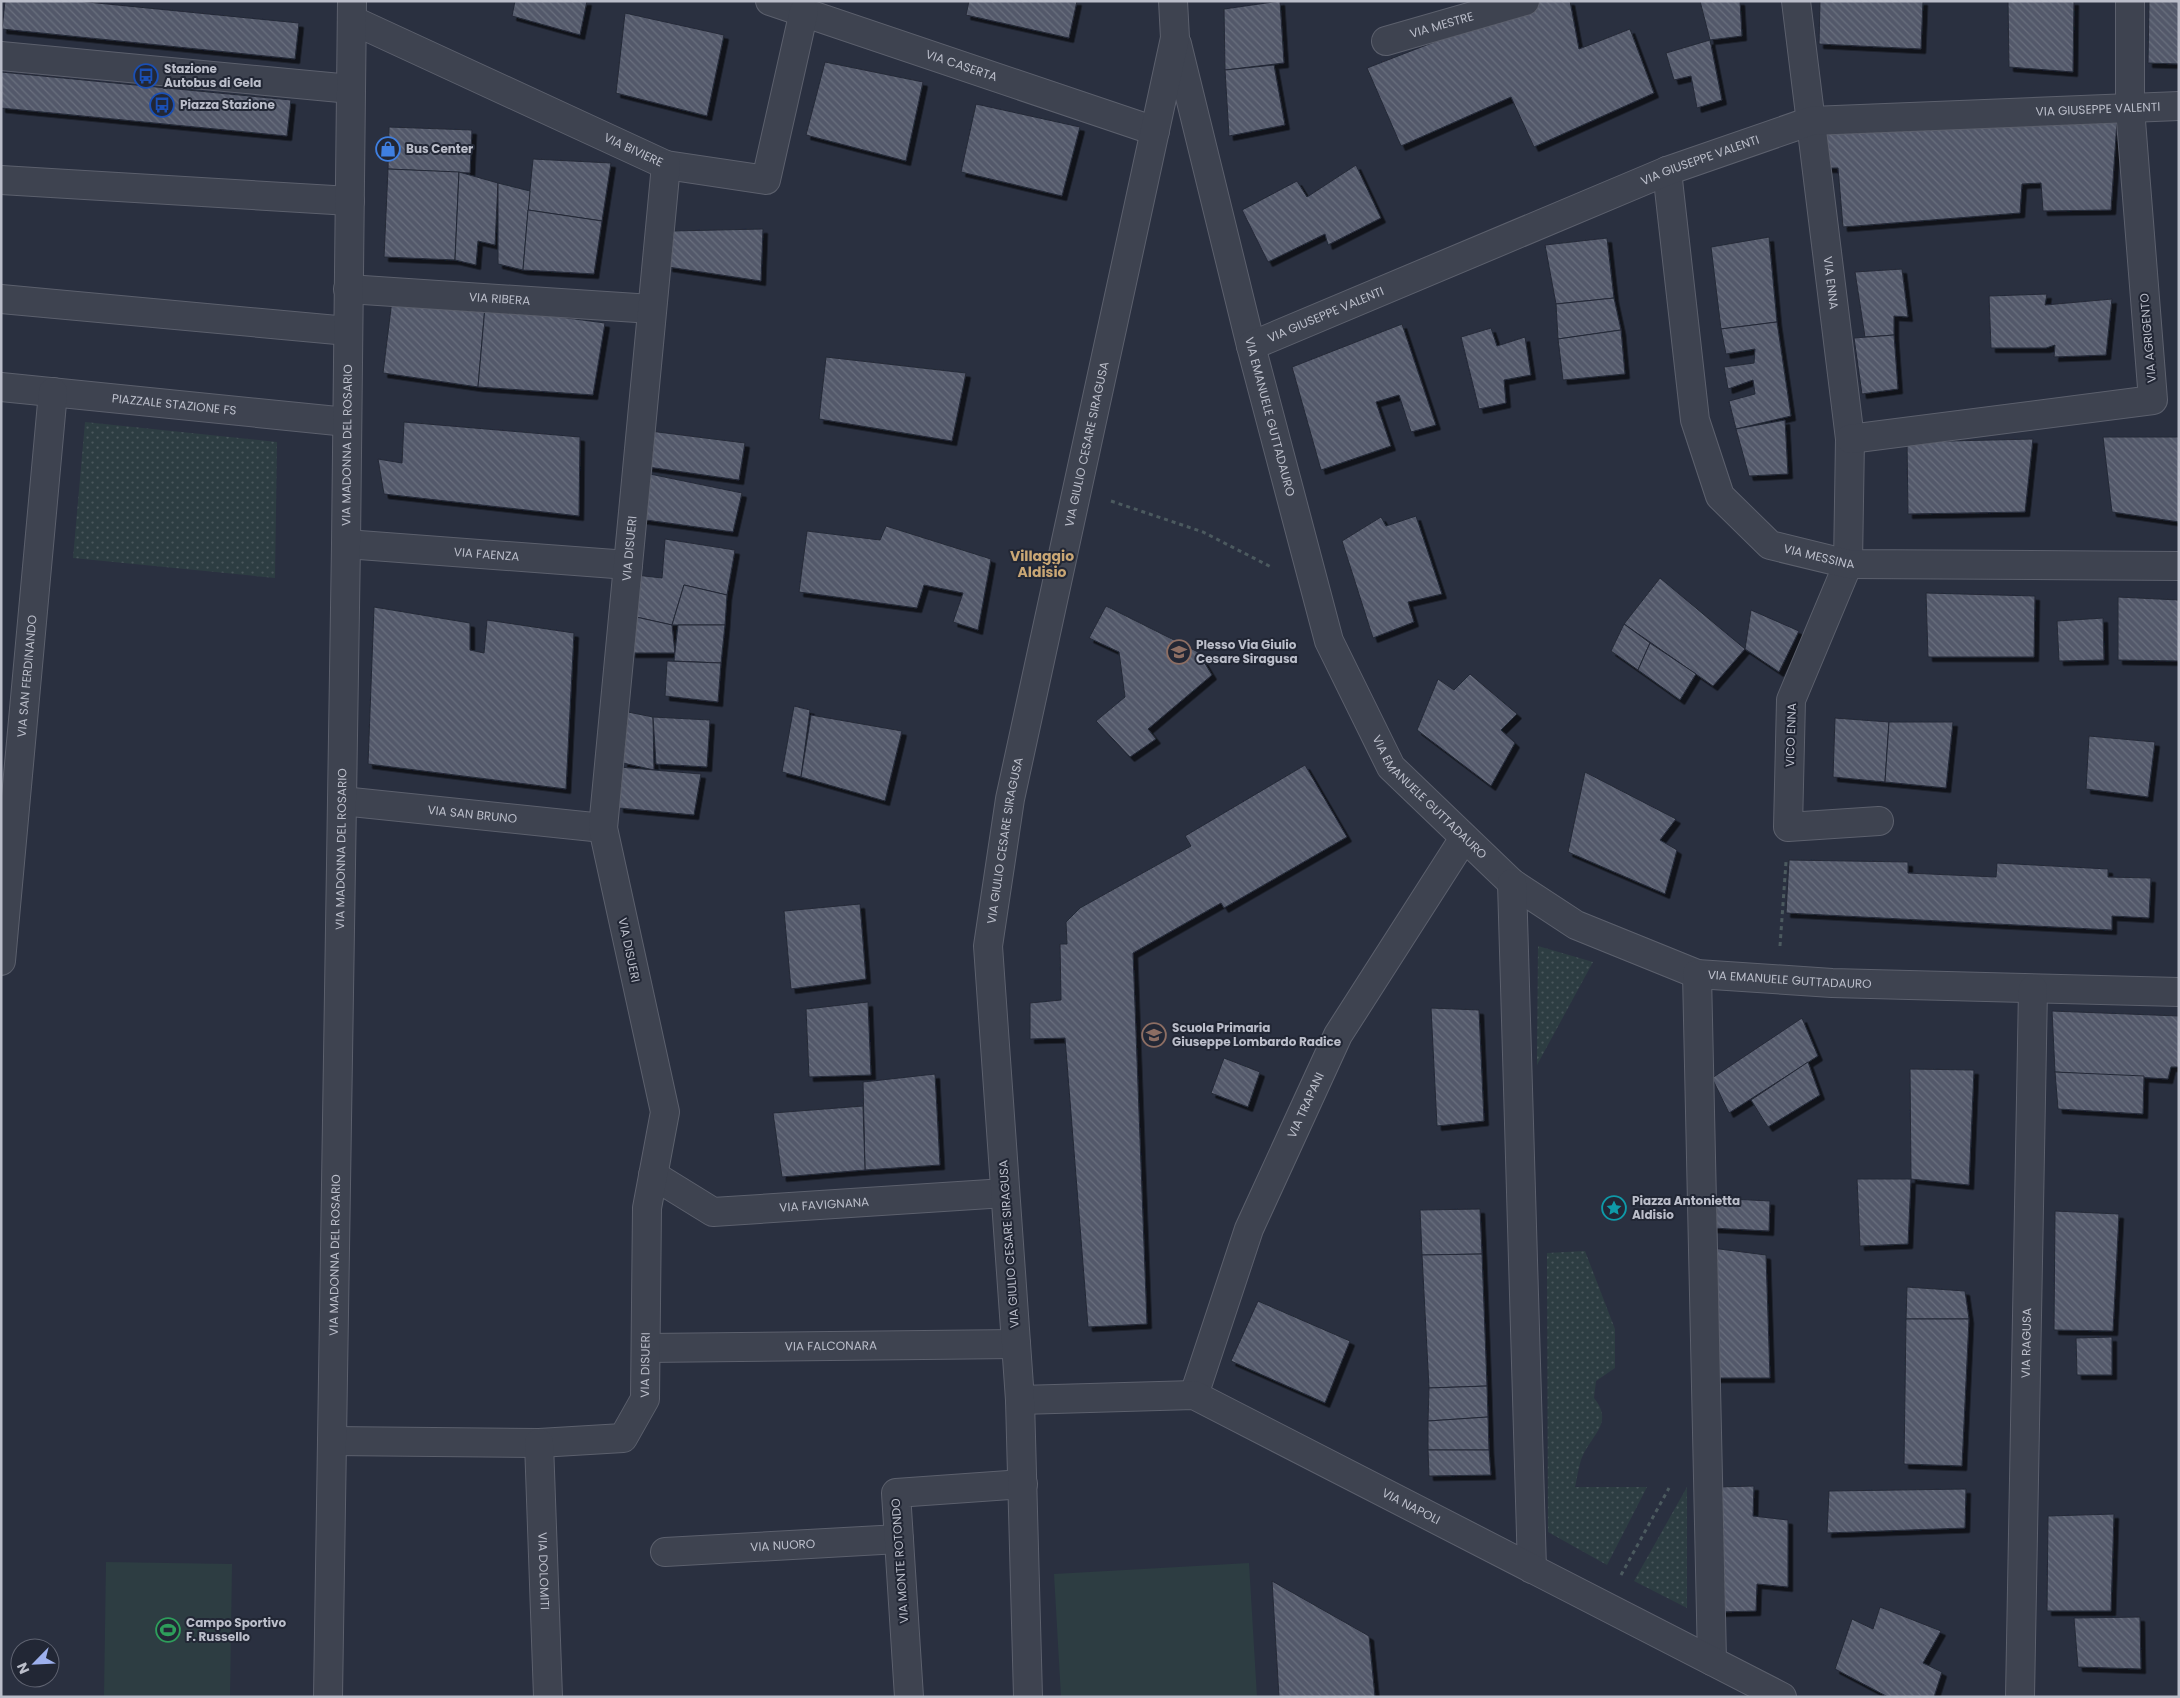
<svg xmlns="http://www.w3.org/2000/svg" width="2180" height="1698" font-family="Poppins,sans-serif">
  <defs>
    <pattern id="green-dots" width="8" height="8" patternUnits="userSpaceOnUse" patternTransform="scale(1.25)"><rect width="8" height="8" fill="#2d3d42"/><path d="M2 2h.1M6 6h.1" fill="none" stroke="#4a575c" stroke-width="1.8" stroke-linecap="round"/></pattern>
    <pattern id="building-back-hatch" width="6" height="6" patternUnits="userSpaceOnUse" patternTransform="scale(1.25)"><rect width="6" height="6" fill="#53596a"/><path d="M-1 5l2 2M0 0l6 6M5-1l2 2" fill="none" stroke="#6a6f7e"/></pattern>
    <filter id="shadow"><feDropShadow dx="4.5" dy="4.5" stdDeviation="0" flood-color="#0009"/></filter>
  </defs>
  <rect width="100%" height="100%" fill="#2a3040"/>
  <g fill="url(#green-dots)">
    <polygon points="85,422 277,442 275,578 73,558"/>
    <polygon points="1538,946 1593,962 1537,1065"/>
    <path d="M1585 1251 1615 1329V1368L1596 1381 1594 1398C1615 1424 1590 1435 1581 1460 1578 1469 1577 1479 1575 1487H1647L1607 1565 1548 1532 1547 1253Z"/>
    <polygon points="1687,1487 1687,1608 1634,1581"/>
  </g>
  <g fill="#2d3d42">
    <polygon points="106,1562 232,1564 230,1697 104,1697"/>
    <polygon points="1249,1563 1257,1697 1061,1697 1054,1574"/>
  </g>
  <g fill="url(#building-back-hatch)" stroke="#242937" filter="url(#shadow)">
    <polygon points="5,1 77,1 299,23 295,59 2,29"/>
    <polygon points="515,1 587,1 580,35 512,16"/>
    <polygon points="969,1 1077,1 1069,38 966,15"/>
    <polygon points="1280,1 1284,63 1225,70 1224,9"/>
    <polygon points="1540,1 1570,1 1579,49 1630,29 1654,93 1534,147 1511,97 1401,146 1367,68"/>
    <polygon points="1700,1 1740,1 1742,36 1710,40"/>
    <polygon points="1820,1 1923,1 1921,49 1819,44"/>
    <polygon points="2008,1 2074,1 2073,72 2009,67"/>
    <polygon points="2149,1 2179,1 2179,64 2148,63"/>
    <polygon points="625,13 724,35 707,116 616,93"/>
    <polygon points="1710,40 1722,100 1697,108 1691,76 1674,80 1666,53"/>
    <polygon points="825,62 923,82 906,161 806,135"/>
    <polygon points="1274,65 1285,125 1229,136 1225,70"/>
    <polygon points="1,72 291,100 287,136 1,108"/>
    <polygon points="976,104 1080,127 1062,196 961,172"/>
    <polygon points="2117,121 2111,210 2043,211 2041,183 2022,184 2020,213 1843,227 1838,168 1826,168 1826,133"/>
    <polygon points="389,127 472,130 470,173 388,169"/>
    <polygon points="533,159 611,163 602,221 528,210"/>
    <polygon points="1356,165 1381,218 1328,245 1325,234 1268,262 1242,210 1297,181 1307,197"/>
    <polygon points="388,169 459,172 455,260 384,257"/>
    <polygon points="459,172 498,183 495,245 478,241 476,265 455,260"/>
    <polygon points="498,183 530,191 523,270 498,264"/>
    <polygon points="528,210 602,221 594,274 523,270"/>
    <polygon points="763,229 761,281 668,267 671,231"/>
    <polygon points="1769,237 1777,322 1721,329 1711,247"/>
    <polygon points="1607,238 1614,298 1556,304 1545,245"/>
    <polygon points="1902,269 1908,317 1894,316 1894,335 1865,337 1855,272"/>
    <polygon points="2047,294 2045,305 2112,299 2106,355 2054,357 2055,345 2046,348 1991,348 1989,296"/>
    <polygon points="1614,298 1621,330 1558,339 1556,304"/>
    <polygon points="392,300 485,307 478,387 383,373"/>
    <polygon points="485,307 605,323 593,395 478,387"/>
    <polygon points="1777,322 1791,416 1736,429 1729,401 1755,394 1753,380 1728,389 1724,367 1754,363 1755,349 1726,354 1721,329"/>
    <polygon points="1402,324 1436,425 1411,432 1399,395 1376,402 1391,446 1321,470 1292,367"/>
    <polygon points="1491,328 1497,346 1525,337 1531,375 1504,380 1506,403 1479,409 1461,337"/>
    <polygon points="1621,330 1625,374 1563,380 1558,339"/>
    <polygon points="1894,335 1898,389 1862,394 1854,338"/>
    <polygon points="826,357 966,373 952,441 819,419"/>
    <polygon points="1785,420 1788,474 1749,476 1736,429"/>
    <polygon points="404,422 580,437 579,516 384,494 378,459 402,463"/>
    <polygon points="650,431 745,443 739,480 648,467"/>
    <polygon points="2103,437 2179,437 2179,522 2112,512"/>
    <polygon points="2033,439 2025,512 1908,514 1907,442"/>
    <polygon points="645,473 742,493 733,532 639,519"/>
    <polygon points="1416,516 1442,594 1408,602 1414,622 1373,638 1342,541 1381,517 1386,526"/>
    <polygon points="886,526 991,559 978,630 953,622 963,593 924,585 917,608 799,592 807,531 880,540"/>
    <polygon points="665,539 735,550 727,595 684,585 672,625 636,617 636,575 662,578"/>
    <polygon points="1660,578 1745,649 1713,686 1624,624"/>
    <polygon points="684,585 727,595 725,625 672,625"/>
    <polygon points="1926,593 2035,596 2034,657 1928,657"/>
    <polygon points="2118,597 2179,600 2179,661 2118,660"/>
    <polygon points="1106,606 1198,652 1212,675 1148,729 1156,739 1130,757 1096,721 1125,697 1119,652 1089,638"/>
    <polygon points="374,607 470,623 470,650 484,653 487,620 574,633 566,789 368,764"/>
    <polygon points="1751,610 1799,631 1779,672 1745,649"/>
    <polygon points="636,617 672,625 675,653 631,653"/>
    <polygon points="2103,618 2104,660 2059,661 2057,621"/>
    <polygon points="1624,624 1650,643 1638,670 1611,651"/>
    <polygon points="678,625 725,625 721,663 674,661"/>
    <polygon points="1650,643 1696,674 1680,700 1638,670"/>
    <polygon points="667,661 721,663 718,702 665,696"/>
    <polygon points="1470,674 1517,714 1501,730 1515,743 1491,786 1417,730 1438,679 1454,690"/>
    <polygon points="794,706 810,710 801,777 782,772"/>
    <polygon points="628,712 653,717 654,770 623,763"/>
    <polygon points="811,715 902,731 885,801 801,777"/>
    <polygon points="653,717 710,720 707,767 656,764"/>
    <polygon points="1835,718 1889,722 1885,782 1833,777"/>
    <polygon points="1889,722 1953,722 1946,788 1885,782"/>
    <polygon points="2089,736 2155,742 2148,797 2086,789"/>
    <polygon points="1305,765 1347,837 1224,908 1221,903 1133,953 1147,1324 1088,1327 1065,1038 1030,1039 1030,1003 1061,1000 1060,944 1067,944 1066,922 1080,908 1191,846 1185,836"/>
    <polygon points="619,767 701,774 694,815 619,808"/>
    <polygon points="1585,772 1676,819 1660,840 1677,850 1665,894 1568,852"/>
    <polygon points="1789,860 1908,862 1908,873 1996,877 1997,863 2108,869 2108,877 2151,878 2149,918 2112,916 2112,930 1786,913"/>
    <polygon points="860,904 866,979 791,989 784,911"/>
    <polygon points="868,1002 871,1075 809,1077 806,1009"/>
    <polygon points="1431,1008 1479,1010 1484,1121 1437,1126"/>
    <polygon points="2052,1011 2179,1016 2179,1067 2171,1067 2168,1079 2055,1072"/>
    <polygon points="1802,1018 1818,1056 1729,1113 1712,1078"/>
    <polygon points="1224,1058 1260,1072 1248,1107 1211,1093"/>
    <polygon points="1808,1062 1820,1095 1768,1127 1751,1100"/>
    <polygon points="1910,1069 1974,1070 1969,1185 1911,1179"/>
    <polygon points="2055,1072 2144,1076 2143,1114 2058,1109"/>
    <polygon points="935,1074 940,1165 865,1170 863,1082"/>
    <polygon points="863,1106 865,1170 782,1177 773,1113"/>
    <polygon points="1857,1179 1911,1179 1908,1244 1860,1246"/>
    <polygon points="1712,1198 1770,1201 1769,1231 1711,1228"/>
    <polygon points="1480,1209 1482,1254 1422,1255 1420,1210"/>
    <polygon points="2055,1211 2119,1214 2113,1331 2054,1330"/>
    <polygon points="1712,1248 1766,1255 1770,1378 1716,1378"/>
    <polygon points="1482,1254 1487,1386 1429,1388 1422,1255"/>
    <polygon points="1907,1287 1965,1291 1969,1319 1906,1319"/>
    <polygon points="1258,1301 1350,1341 1325,1403 1231,1361"/>
    <polygon points="1906,1319 1969,1319 1962,1466 1904,1464"/>
    <polygon points="2112,1337 2112,1375 2077,1375 2076,1338"/>
    <polygon points="1487,1386 1488,1417 1428,1421 1429,1388"/>
    <polygon points="1488,1417 1489,1450 1428,1450 1428,1421"/>
    <polygon points="1428,1450 1489,1450 1491,1475 1429,1476"/>
    <polygon points="1754,1486 1753,1516 1788,1520 1788,1587 1757,1584 1756,1611 1718,1612 1717,1487"/>
    <polygon points="1966,1489 1965,1528 1827,1533 1829,1491"/>
    <polygon points="2114,1514 2111,1611 2047,1611 2048,1516"/>
    <polygon points="1272,1581 1369,1636 1375,1697 1279,1697"/>
    <polygon points="1880,1607 1941,1631 1923,1663 1942,1672 1934,1697 1888,1697 1835,1669 1852,1619 1873,1629"/>
    <polygon points="2140,1617 2141,1669 2078,1667 2074,1618"/>
  </g>
  <g fill="none" stroke-linecap="round" stroke-linejoin="round">
    <g stroke="#5c606d" stroke-width="30">
      <g id="minor">
        <path id="s1" d="M770 1 1155 131"/>
        <path id="s2" d="M1796 1 1850 439 1848 564 1791 700 1788 827 1879 821"/>
        <path id="s3" d="M352 20 666 165 766 180 804 11"/>
        <path id="s4" d="M1386 41 1525 1"/>
        <path id="s5" d="M1177 44 1251 346 1329 641 1391 767 1512 883 1576 925 1697 974 1832 983 2179 992"/>
        <polyline points="1,56 351,89"/>
        <path id="s6" d="M1667 171 1695 420 1720 496 1770 545 1848 564 2179 566"/>
        <polyline points="1,180 350,201"/>
        <path id="s7" d="M348 289 652 309"/>
        <polyline points="1,299 348,331"/>
        <path id="s8" d="M1251 346 1667 171 1811 121 2179 106"/>
        <path id="s9" d="M1 387 347 422"/>
        <polyline points="1850,439 2153,400 2130,108 2130,1"/>
        <path id="s10" d="M346 544 628 565"/>
        <path id="s11" d="M342 801 603 828"/>
        <polyline points="1512,883 1532,1569"/>
        <path id="s12" d="M1 961 53 392"/>
        <polyline points="1697,974 1712,1661"/>
        <path id="s13" d="M653 1175 713 1212 1005 1193"/>
        <path id="s14" d="M646 1348 1016 1344"/>
        <path id="s15" d="M1194 1395 1249 1229 1338 1035 1464 838"/>
        <path id="s16" d="M1020 1400 1194 1395 1782 1697"/>
        <path id="s17" d="M332 1441 539 1443 623 1438 645 1399 647 1208 665 1112 603 828 666 165"/>
        <path id="s18" d="M539 1443 548 1697"/>
        <path id="s19" d="M665 1552 899 1539"/>
        <path id="s20" d="M328 1697 346 544 352 1"/>
        <polyline points="909,1697 896,1493 1023,1484"/>
        <path id="s21" d="M1028 1697 1020 1400 988 946 1010 799 1175 38 1173 1"/>
        <path id="s22" d="M2020 1697 2033 989"/>
      </g>
    </g>
    <g stroke="#4c5a5f" stroke-width="3" stroke-dasharray="4 4" stroke-linecap="butt">
      <polyline points="1111,501 1203,532 1273,568"/>
      <polyline points="1780,946 1786,862"/>
      <polyline points="1621,1575 1669,1488"/>
    </g>
    <use href="#minor" stroke="#3e4350" stroke-width="28"/>
  </g>
  <defs>
    <g id="bus-ring" transform="scale(1.25)"><circle r="9.5" fill="#222735" stroke="#1a4fb4" stroke-width="1.5"/><path d="M-5-6H5V4H4V6H2V4H-2V6H-4V4H-5ZM-3.5-4V0h7V-4ZM-3.5 1.2v1.5H-2V1.2ZM2 1.2v1.5H3.5V1.2Z" fill="#1a4fb4"/></g>
    <g id="shop-ring" transform="scale(1.25)"><circle r="9.5" fill="#222735" stroke="#3f7fe0" stroke-width="1.5"/><path d="M-5-2.5h2.3a2.7 3.5 0 0 1 5.4 0H5L5.5 6h-11ZM-1.5-2.5h3a1.5 2.3 0 0 0-3 0Z" fill="#3f7fe0"/></g>
    <g id="school-ring" transform="scale(1.25)"><circle r="9.5" fill="#222735" stroke="#8d6e63" stroke-width="1.5"/><path d="M0-5L7-2L0 1L-7-2ZM-4 1L0 2.5L4 1V4Q0 6-4 4Z" fill="#8d6e63"/></g>
    <g id="sight-ring" transform="scale(1.25)"><circle r="9.5" fill="#222735" stroke="#0f9aa8" stroke-width="1.5"/><path d="M0-6L1.8-2.2L6-1.7L2.9 1.2L3.7 5.4L0 3.3L-3.7 5.4L-2.9 1.2L-6-1.7L-1.8-2.2Z" fill="#0f9aa8"/></g>
    <g id="stadium-ring" transform="scale(1.25)"><circle r="9.5" fill="#222735" stroke="#2e9e5b" stroke-width="1.5"/><path d="M0-5a6.5 5 0 1 0 0 10a6.5 5 0 1 0 0-10ZM-3.5-1.8h7v3.6h-7Z" fill="#2e9e5b"/></g>
  </defs>
  <g fill-rule="evenodd">
    <use href="#bus-ring" x="146" y="76"/>
    <use href="#bus-ring" x="162" y="105"/>
    <use href="#shop-ring" x="388" y="149"/>
    <use href="#school-ring" x="1179" y="652"/>
    <use href="#school-ring" x="1154" y="1035"/>
    <use href="#sight-ring" x="1614" y="1208"/>
    <use href="#stadium-ring" x="168" y="1630"/>
  </g>
  <g text-anchor="middle" stroke-width="4" stroke-linejoin="round" paint-order="stroke">
    <g font-size="12" fill="#bbbeca" stroke="#222735">
      <text dy="4" stroke="none"><textPath href="#s4" startOffset="58">VIA MESTRE</textPath></text>
      <text dy="4" stroke="none"><textPath href="#s1" startOffset="202">VIA CASERTA</textPath></text>
      <text dy="4" stroke="none"><textPath href="#s8" startOffset="891">VIA GIUSEPPE VALENTI</textPath></text>
      <text dy="4" stroke="none"><textPath href="#s3" startOffset="310">VIA BIVIERE</textPath></text>
      <text dy="4" stroke="none"><textPath href="#s8" startOffset="486">VIA GIUSEPPE VALENTI</textPath></text>
      <text dy="4" stroke="none"><textPath href="#s2" startOffset="284">VIA ENNA</textPath></text>
      <text dy="4" stroke="none"><textPath href="#s7" startOffset="152">VIA RIBERA</textPath></text>
      <text dy="4" stroke="none"><textPath href="#s8" startOffset="81">VIA GIUSEPPE VALENTI</textPath></text>
      <text transform="translate(2148 338) rotate(-95)" y="4">VIA AGRIGENTO</text>
      <text dy="4" stroke="none"><textPath href="#s9" startOffset="174">PIAZZALE STAZIONE FS</textPath></text>
      <text dy="4" stroke="none"><textPath href="#s5" startOffset="384">VIA EMANUELE GUTTADAURO</textPath></text>
      <text dy="4" stroke="none"><textPath href="#s20" startOffset="1252">VIA MADONNA DEL ROSARIO</textPath></text>
      <text dy="4" stroke="none"><textPath href="#s21" startOffset="1264">VIA GIULIO CESARE SIRAGUSA</textPath></text>
      <text dy="4" stroke="none"><textPath href="#s17" startOffset="1196">VIA DISUERI</textPath></text>
      <text dy="4" stroke="none"><textPath href="#s10" startOffset="141">VIA FAENZA</textPath></text>
      <text dy="4" stroke="none"><textPath href="#s6" startOffset="451">VIA MESSINA</textPath></text>
      <text dy="4" stroke="none"><textPath href="#s12" startOffset="286">VIA SAN FERDINANDO</textPath></text>
      <text transform="translate(1791 735) rotate(-88)" y="4">VICO ENNA</text>
      <text dy="4" stroke="none"><textPath href="#s5" startOffset="804">VIA EMANUELE GUTTADAURO</textPath></text>
      <text dy="4" stroke="none"><textPath href="#s11" startOffset="131">VIA SAN BRUNO</textPath></text>
      <text dy="4" stroke="none"><textPath href="#s21" startOffset="859">VIA GIULIO CESARE SIRAGUSA</textPath></text>
      <text dy="4" stroke="none"><textPath href="#s20" startOffset="848">VIA MADONNA DEL ROSARIO</textPath></text>
      <text transform="translate(629 950) rotate(78)" y="4">VIA DISUERI</text>
      <text dy="4" stroke="none"><textPath href="#s5" startOffset="1224">VIA EMANUELE GUTTADAURO</textPath></text>
      <text dy="4" stroke="none"><textPath href="#s15" startOffset="311">VIA TRAPANI</textPath></text>
      <text dy="4" stroke="none"><textPath href="#s13" startOffset="182">VIA FAVIGNANA</textPath></text>
      <text transform="translate(1009 1244) rotate(-94)" y="4">VIA GIULIO CESARE SIRAGUSA</text>
      <text dy="4" stroke="none"><textPath href="#s20" startOffset="442">VIA MADONNA DEL ROSARIO</textPath></text>
      <text dy="4" stroke="none"><textPath href="#s22" startOffset="354">VIA RAGUSA</textPath></text>
      <text dy="4" stroke="none"><textPath href="#s14" startOffset="185">VIA FALCONARA</textPath></text>
      <text dy="4" stroke="none"><textPath href="#s17" startOffset="370">VIA DISUERI</textPath></text>
      <text dy="4" stroke="none"><textPath href="#s16" startOffset="418">VIA NAPOLI</textPath></text>
      <text dy="4" stroke="none"><textPath href="#s19" startOffset="118">VIA NUORO</textPath></text>
      <text transform="translate(900 1561) rotate(-94)" y="4">VIA MONTE ROTONDO</text>
      <text dy="4" stroke="none"><textPath href="#s18" startOffset="128">VIA DOLOMITI</textPath></text>
    </g>
    <g font-size="12" font-weight="bold" fill="#bbbeca" stroke="#222735" text-anchor="start">
      <text x="164" y="73">Stazione<tspan x="164" dy="14">Autobus di Gela</tspan></text>
      <text x="180" y="109">Piazza Stazione</text>
      <text x="406" y="153">Bus Center</text>
      <text x="1196" y="649">Plesso Via Giulio<tspan x="1196" dy="14">Cesare Siragusa</tspan></text>
      <text x="1172" y="1032">Scuola Primaria<tspan x="1172" dy="14">Giuseppe Lombardo Radice</tspan></text>
      <text x="1632" y="1205">Piazza Antonietta<tspan x="1632" dy="14">Aldisio</tspan></text>
      <text x="186" y="1627">Campo Sportivo<tspan x="186" dy="14">F. Russello</tspan></text>
    </g>
    <g font-size="14" font-weight="bold" fill="#caa775" stroke="#222735">
      <text x="1042" y="561">Villaggio<tspan x="1042" dy="16">Aldisio</tspan></text>
    </g>
  </g>
  <rect width="2180" height="1698" fill="none" stroke="#bbbeca" stroke-width="5"/>
  <g transform="translate(35 1663) rotate(246)"><circle r="24" fill="#222735" stroke="#5f6371"/>
  <path d="M0-4L9 19L0 12L-9 19Z" fill="#9db0ed"/>
  <text y="-8" font-size="14" font-weight="bold" text-anchor="middle" fill="#bbbeca">N</text>
  </g>
</svg>
